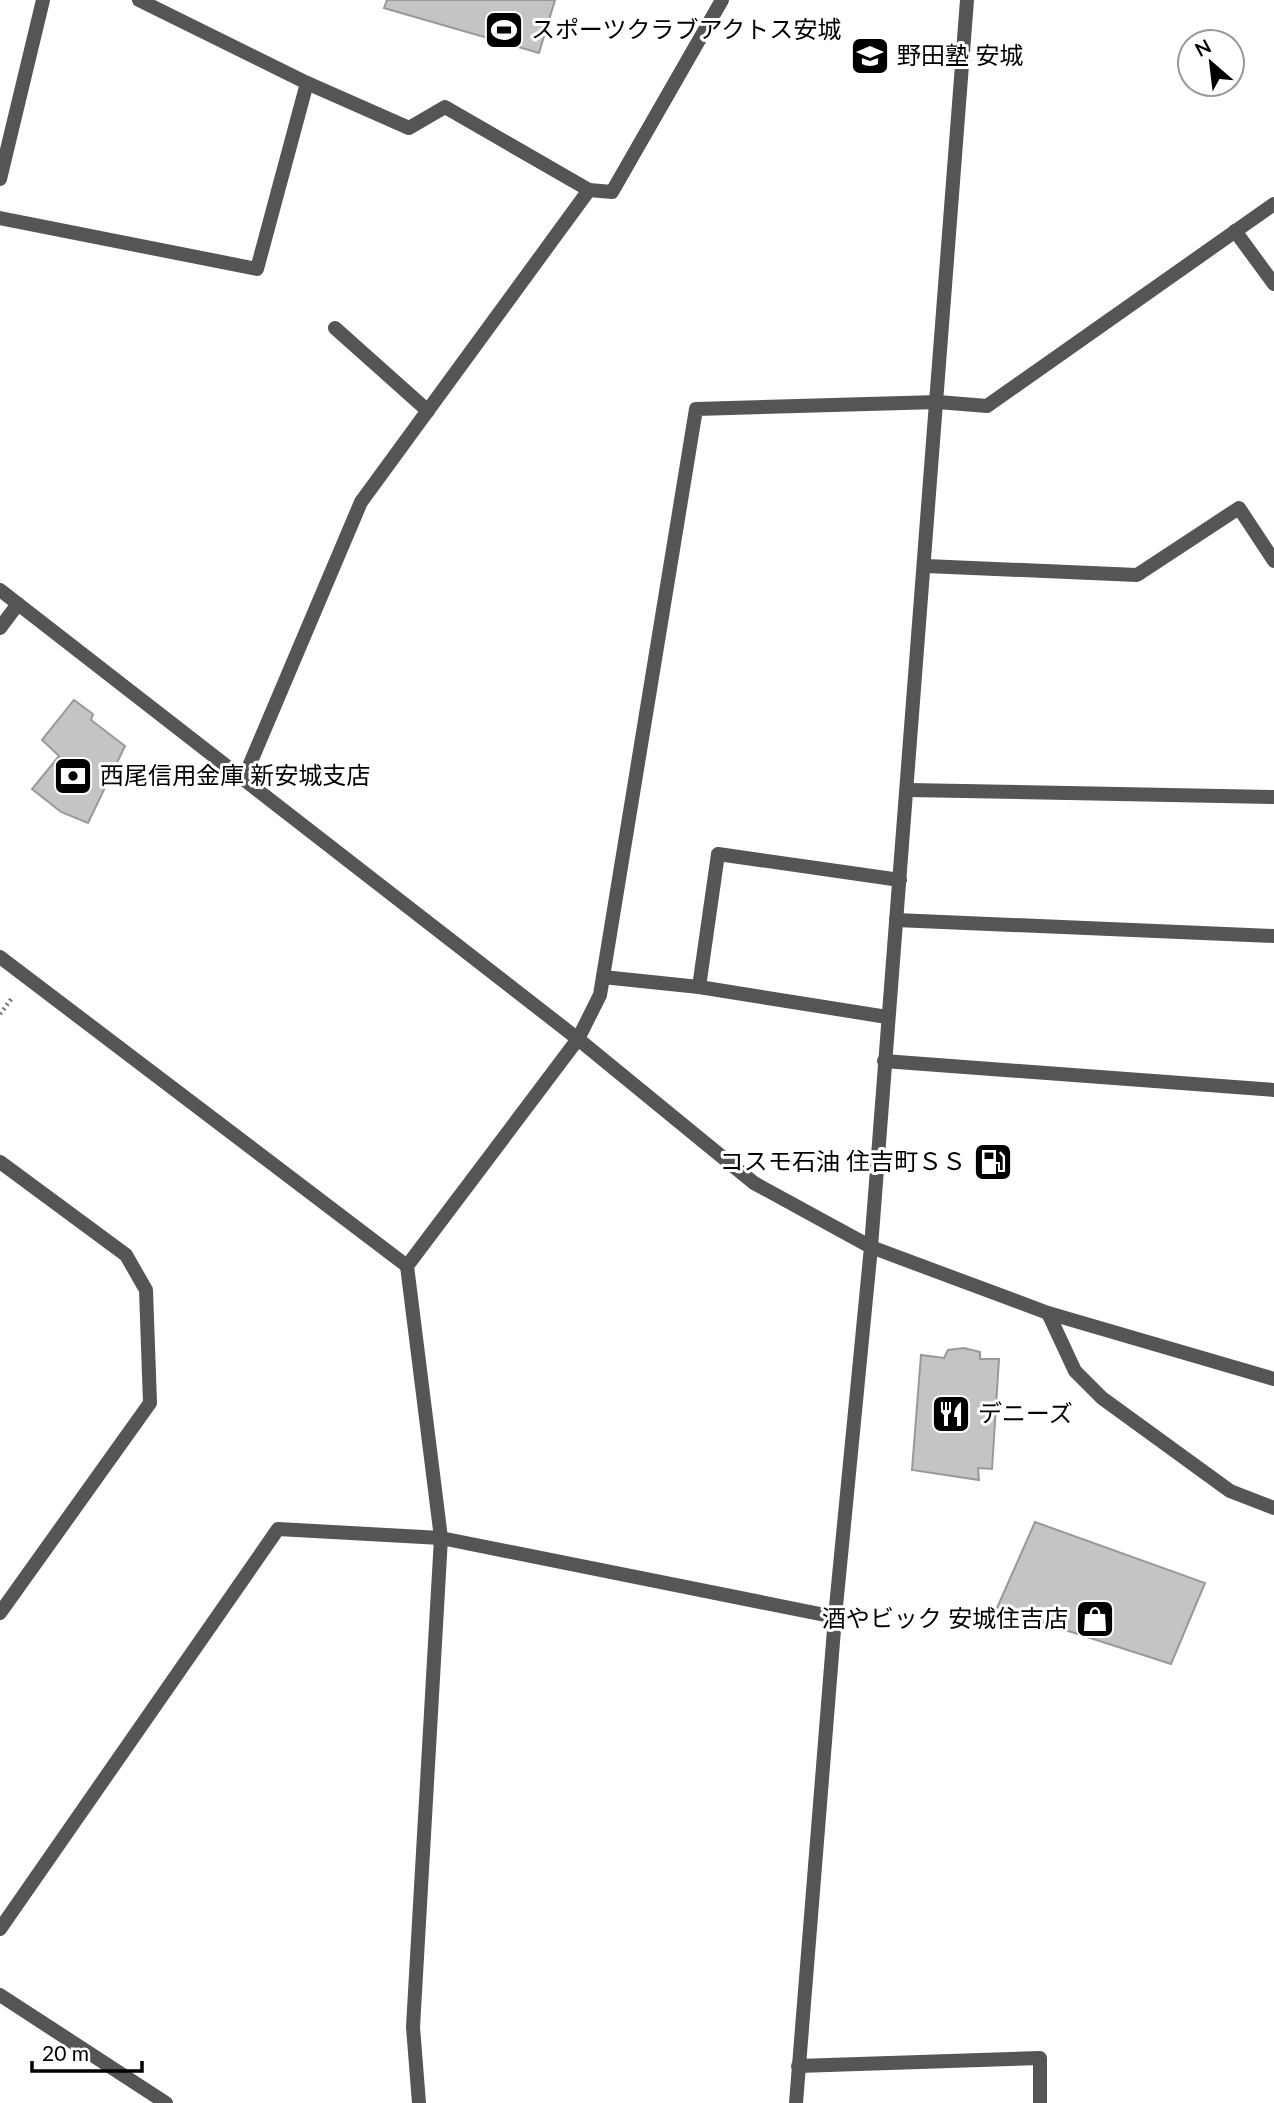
<svg xmlns="http://www.w3.org/2000/svg" width="1274" height="2103" font-family="Lato,'Noto Sans JP',sans-serif">
  <rect width="100%" height="100%" fill="#fff"/>
  <g fill="#c4c4c4" stroke="#999" stroke-width="2">
    <polygon points="387,0 555,0 539,53 384,8"/>
    <polygon points="74,700 93,714 91,720 125,746 88,823 61,812 32,789 59,756 42,740"/>
    <polygon points="964,1348 980,1352 980,1359 999,1359 992,1469 978,1468 979,1480 912,1470 921,1355 944,1358 948,1350"/>
    <polygon points="1035,1522 1205,1583 1171,1664 997,1608"/>
  </g>
  <g fill="none" stroke-linecap="round" stroke-linejoin="round">
    <polyline stroke="#777" stroke-width="4.5" stroke-dasharray="2 3.5" stroke-linecap="butt" points="0,1014 12,998"/>
    <polyline stroke="#555" stroke-width="14" points="0,1162 126,1255 146,1290 150,1403 0,1613"/>
    <g stroke="#555" stroke-width="14">
      <polyline points="139,0 307,83 409,128 445,107 589,190 361,502 244,778"/>
      <polyline points="589,190 612,192 722,0"/>
      <polyline points="0,218 257,269 307,83"/>
      <polyline points="1235,231 1274,284"/>
      <polyline points="335,328 428,411"/>
      <polyline points="926,566 1137,575 1239,508 1274,561"/>
      <polyline points="0,628 18,604"/>
      <polyline points="908,790 1274,797"/>
      <polyline points="896,920 1274,936"/>
      <polyline points="0,957 407,1266"/>
      <polyline points="603,977 699,987 887,1017"/>
      <polyline points="699,987 718,854 900,880"/>
      <polyline points="884,1061 1274,1090"/>
      <polyline points="1048,1313 1075,1371 1102,1398 1230,1491 1274,1508"/>
      <polyline points="0,1929 278,1529 441,1538 835,1617"/>
      <polyline points="0,1995 166,2103"/>
      <polyline points="798,2066 1040,2058 1040,2103"/>
      <polyline points="419,2103 413,2027 441,1538 407,1266 578,1039 600,995 696,409 938,402 987,406 1274,204"/>
    </g>
    <g stroke="#555" stroke-width="14">
      <polyline points="0,179 43,0"/>
      <polyline points="0,590 578,1039 754,1183 871,1247 1048,1313 1274,1379"/>
      <polyline points="796,2103 835,1617 871,1247 967,0"/>
    </g>
  </g>
  <defs>
    <g id="stadium-square" transform="scale(2.0125)"><rect x="-9" y="-9" width="18" height="18" rx="4" fill="#000" stroke="#fff"/><path d="M0-5a6.5 5 0 1 0 0 10a6.5 5 0 1 0 0-10ZM-3.5-1.8h7v3.6h-7Z" fill="#fff"/></g>
    <g id="school-square" transform="scale(2.0125)"><rect x="-9" y="-9" width="18" height="18" rx="4" fill="#000" stroke="#fff"/><path d="M0-5L7-2L0 1L-7-2ZM-4 1L0 2.5L4 1V4Q0 6-4 4Z" fill="#fff"/></g>
    <g id="bank-square" transform="scale(2.0125)"><rect x="-9" y="-9" width="18" height="18" rx="4" fill="#000" stroke="#fff"/><path d="M-6-4H6V4H-6ZM0-2.3a2.3 2.3 0 1 0 0 4.6a2.3 2.3 0 1 0 0-4.6Z" fill="#fff"/></g>
    <g id="fuel-square" transform="scale(2.0125)"><rect x="-9" y="-9" width="18" height="18" rx="4" fill="#000" stroke="#fff"/><path d="M-5.5-6h7V0h2V4h1.3V-2.5L3-4.5l.8-.8L6-3V5H2.5V1h-1V6h-7ZM-4.2-4.7v3.2H.2V-4.7Z" fill="#fff"/></g>
    <g id="restaurant-square" transform="scale(2.0125)"><rect x="-9" y="-9" width="18" height="18" rx="4" fill="#000" stroke="#fff"/><path d="M-5-6h1v4h1v-4h1v4h1v-4h1v5L-1.5 .5V6h-2V.5L-5-1ZM5-6V6H3V1.5H1.5Q1.5-4 5-6Z" fill="#fff"/></g>
    <g id="shop-square" transform="scale(2.0125)"><rect x="-9" y="-9" width="18" height="18" rx="4" fill="#000" stroke="#fff"/><path d="M-5-2.5h2.3a2.7 3.5 0 0 1 5.4 0H5L5.5 6h-11ZM-1.5-2.5h3a1.5 2.3 0 0 0-3 0Z" fill="#fff"/></g>
  </defs>
  <g fill-rule="evenodd">
    <use href="#stadium-square" x="504" y="30"/>
    <use href="#school-square" x="870" y="56"/>
    <use href="#bank-square" x="73" y="776"/>
    <use href="#fuel-square" x="993" y="1162"/>
    <use href="#restaurant-square" x="951" y="1414"/>
    <use href="#shop-square" x="1095" y="1619"/>
  </g>
  <g text-anchor="middle" stroke-width="6" stroke-linejoin="round" paint-order="stroke">
    <g font-size="24" fill="#000" stroke="#fff" text-anchor="start">
      <text x="531" y="38">スポーツクラブアクトス安城</text>
      <text x="897" y="64">野田塾 安城</text>
      <text x="100" y="784">西尾信用金庫 新安城支店</text>
      <text x="966" y="1170" text-anchor="end">コスモ石油 住吉町ＳＳ</text>
      <text x="978" y="1422">デニーズ</text>
      <text x="1068" y="1627" text-anchor="end">酒やビック 安城住吉店</text>
    </g>
  </g>
  <g transform="translate(1211 63) rotate(332)"><circle r="33" fill="#ffffff" stroke="#999999" stroke-width="2"/>
  <path d="M0-5L12 26L0 18L-12 26Z" fill="#000000"/>
  <text y="-10" font-size="19" font-weight="bold" text-anchor="middle" fill="#000000">N</text>
  </g>
  <path d="M32 2061v10h110v-10" fill="none" stroke="#000000" stroke-width="3.5"/>
  <text x="42" y="2061" font-size="21" fill="#000000" stroke="#ffffff" stroke-width="5" paint-order="stroke">20 m</text>
</svg>
